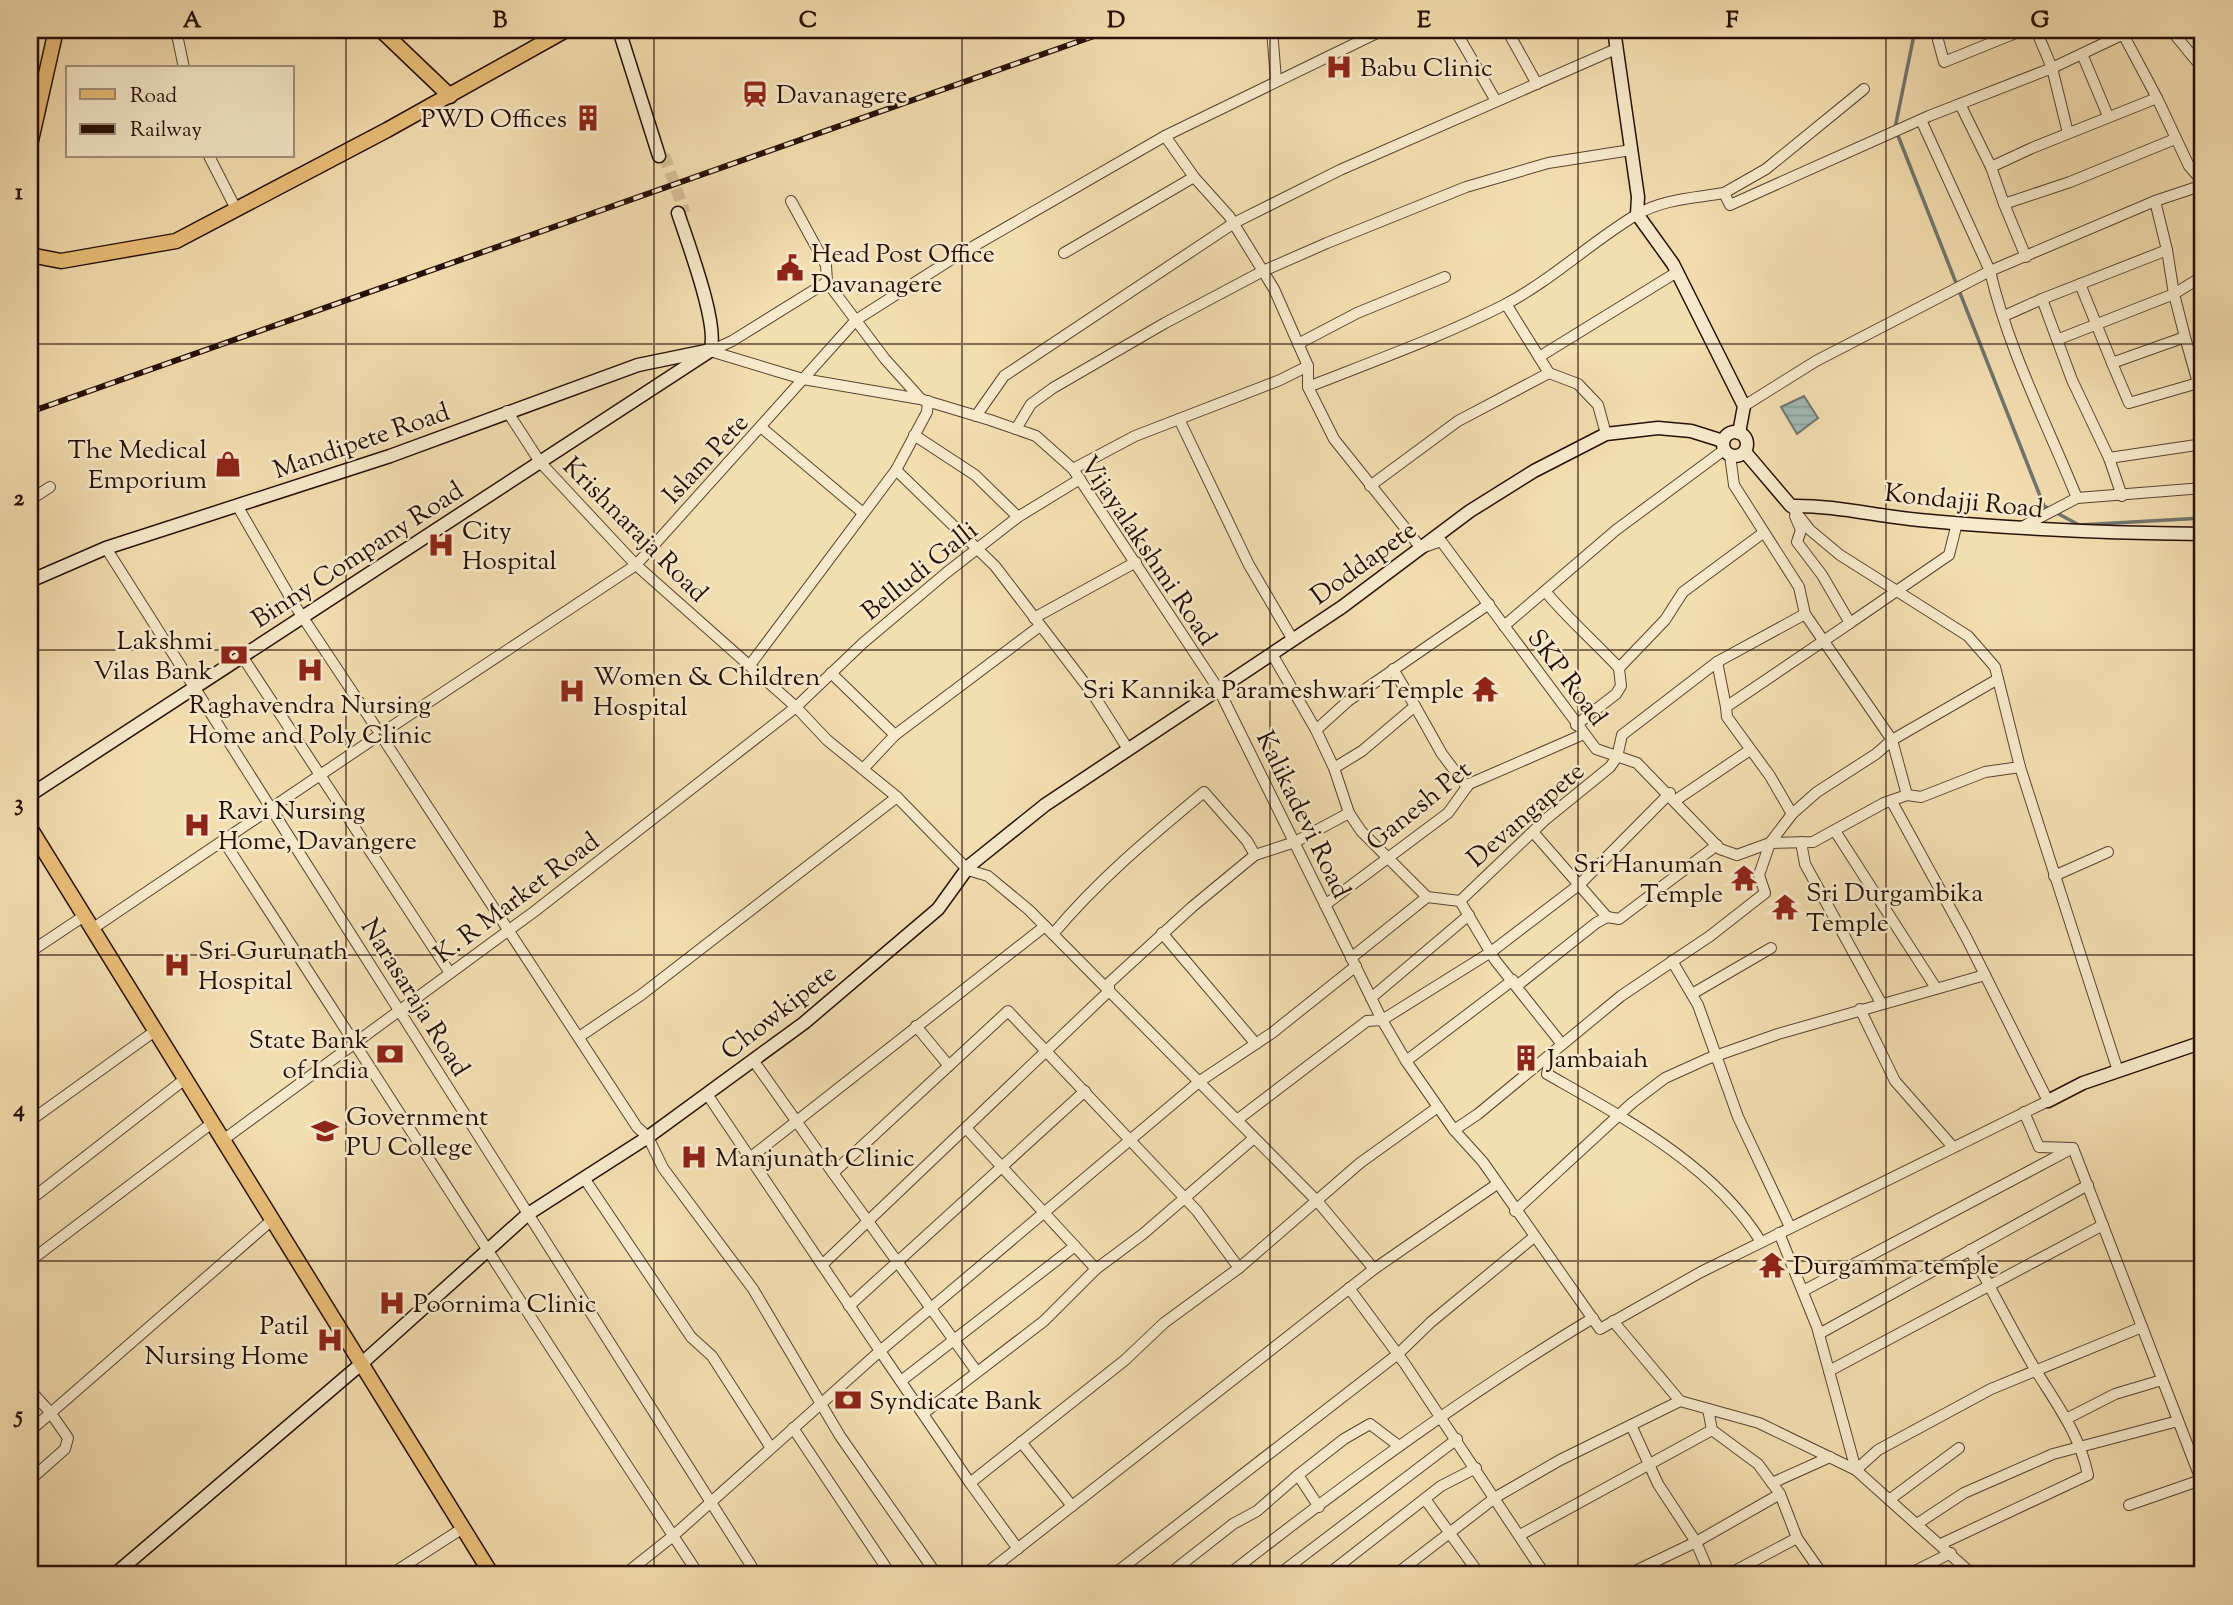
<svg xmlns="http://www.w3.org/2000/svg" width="2233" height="1605" font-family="'Sorts Mill Goudy',serif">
  <defs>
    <pattern id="water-rules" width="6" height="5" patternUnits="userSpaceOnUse" patternTransform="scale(1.75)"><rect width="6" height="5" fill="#a1b9b7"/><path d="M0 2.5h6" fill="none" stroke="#8a9e9c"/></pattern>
  </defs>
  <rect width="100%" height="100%" fill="#f3deb0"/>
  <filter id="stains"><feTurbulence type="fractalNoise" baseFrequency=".00286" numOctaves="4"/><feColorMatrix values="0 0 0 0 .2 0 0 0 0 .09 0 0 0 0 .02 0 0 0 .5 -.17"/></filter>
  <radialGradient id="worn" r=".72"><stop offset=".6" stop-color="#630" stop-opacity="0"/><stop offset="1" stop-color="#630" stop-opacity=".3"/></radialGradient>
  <polygon fill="url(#water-rules)" stroke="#707570" stroke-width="2" points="1804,396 1818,418 1797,434 1781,407"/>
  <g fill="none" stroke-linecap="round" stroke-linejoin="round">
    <polyline stroke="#707570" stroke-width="3.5" points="1915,30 1895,128 2044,506 2079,525 2203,518"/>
    <polyline stroke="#d4bf96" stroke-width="12" stroke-dasharray="12 6" stroke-linecap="butt" points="664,155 685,213"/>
    <g stroke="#594330" stroke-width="12">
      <g id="street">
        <polyline points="176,30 184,68"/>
        <polyline points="1272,30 1276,80"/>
        <polyline points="1455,30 1496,101"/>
        <polyline points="1507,30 1537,84"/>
        <polyline points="1940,30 1938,40 1944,62 2023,30"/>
        <polyline points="2171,30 2203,69"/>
        <polyline points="2123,34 2157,98 2189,166 2203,182"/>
        <polyline points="2082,54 2108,116"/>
        <polyline points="1864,89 1766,169 1724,193 1730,205 1929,116 2052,68 2036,30"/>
        <polyline points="2157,98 2032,148 1991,167 2004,204 2070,182 2175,139"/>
        <polyline points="1960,104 1991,167"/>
        <path d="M1921 120 1990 271C2008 349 2047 424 2077 498L2203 488"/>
        <polyline points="2068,133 2052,68 2132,30"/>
        <polyline points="1165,136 1194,177 1229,216 1274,289 1308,366 1308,387 1334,439 1421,548 1441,541 1596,749 1637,763 1720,849 1737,855 1770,843"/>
        <polyline points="209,156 236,209"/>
        <polyline points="791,201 826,265 827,282"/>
        <polyline points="2004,204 2026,257"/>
        <polyline points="1064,253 1194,177"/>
        <polyline points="2080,284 2112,363"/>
        <polyline points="2042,299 2167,250 2155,201"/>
        <polyline points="1506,304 1549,373 1578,384 1598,405 1606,434"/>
        <polyline points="2004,316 2042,299 2072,380 2109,458 2122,496"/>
        <polyline points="2185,337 2198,383 2129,403 2112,363 2185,337 2174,294 2203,276"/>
        <polyline points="2059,339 2174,294 2167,250"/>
        <polyline points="1298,344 1357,313 1445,277"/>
        <polyline points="710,351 803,379 920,399 990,420 1036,436 1073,469 1219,690 1382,1020 1406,1061 1454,1130 1483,1162 1600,1329 1701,1272 2048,1101 1966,937 1892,802"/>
        <polyline points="710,351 732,341 827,282 885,359 920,398"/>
        <polyline points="1539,357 1677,272"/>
        <polyline points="2198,383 2203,407"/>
        <path d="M1308 387C1374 361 1441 337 1504 305 1552 280 1591 242 1636 215 1662 199 1695 198 1724 193"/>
        <polyline points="1744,406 1816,361 1990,271 2155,201 2203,185"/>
        <polyline points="507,411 540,462 636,565 796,707 827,740 897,797 968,870 988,876 1029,910 1318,1202 1374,1269"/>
        <polyline points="976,416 1004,376 1234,223 1340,170 1616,49"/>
        <polyline points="1179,419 1249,565 1293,640"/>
        <polyline points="762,428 863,513"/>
        <polyline points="1016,429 1031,404 1053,388 1165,323 1263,271 1327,243 1466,187 1548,163 1631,150"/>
        <polyline points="914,435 975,475 1018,517"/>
        <polyline points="1730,455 1734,485 1799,587 1805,614 1892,740 1907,795 1884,803 1813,842 1770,843 1792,814 1817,792 1876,754 1892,740 1998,679"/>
        <polyline points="2109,458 2203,444"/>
        <polyline points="1073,469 1135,436 1280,380 1308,366"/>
        <polyline points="896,470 995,566 1093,694 1128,749"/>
        <polyline points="1370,486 1458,421 1549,373"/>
        <polyline points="30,500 50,487"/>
        <polyline points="1791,506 1810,530 1840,555 1968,636 1995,667 2020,767 2118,1071"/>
        <polyline points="238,507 294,604 377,729"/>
        <polyline points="2020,528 2077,498"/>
        <polyline points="106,548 757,1575"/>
        <path d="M1545 591C1568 619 1595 642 1619 668"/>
        <polyline points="1034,618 1136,562"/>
        <polyline points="1850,623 1949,555 1957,523"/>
        <polyline points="1504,626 1616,530 1724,450"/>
        <polyline points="1272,654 1316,730"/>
        <polyline points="242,656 450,973"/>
        <polyline points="1717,662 1726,707"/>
        <polyline points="750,665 896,470 927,412 928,401"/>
        <polyline points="831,673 895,735"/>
        <polyline points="1415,706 1442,754 1467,787"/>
        <polyline points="1576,725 1616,694 1621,686 1619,668 1665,620 1683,592 1763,533"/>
        <polyline points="385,731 636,565 856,320 955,257 1165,136 1383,30"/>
        <polyline points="384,740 637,1127 648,1137 663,1168 753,1289 840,1436 937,1575"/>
        <polyline points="1334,768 1362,751 1415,706 1393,669"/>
        <polyline points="863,769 895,735 1040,626"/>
        <polyline points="1907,795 1921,797 1985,772 2020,767"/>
        <polyline points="1676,800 1750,750"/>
        <polyline points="1349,813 1334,768 1316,730 1348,701 1489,604"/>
        <polyline points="1792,814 1770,776 1727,717 1726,707 1850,623 1822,575 1797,542 1801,530 1795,516"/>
        <polyline points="1835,831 1936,988"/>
        <polyline points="1533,832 1607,917"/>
        <path d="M223 840C383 1085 538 1332 699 1575"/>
        <polyline points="1801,842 1805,864 1881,1003"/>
        <polyline points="2054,876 2108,852"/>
        <polyline points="1460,901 1546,819 1610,767 1617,757 1622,735 1717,662 1805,614"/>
        <polyline points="1325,905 1448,813 1469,784 1584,734"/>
        <polyline points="92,929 375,738"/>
        <polyline points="1162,933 1256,1044"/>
        <path d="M1053 934C1098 880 1150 837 1204 792L1247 841 1255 855"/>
        <polyline points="30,952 84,916"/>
        <polyline points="1351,958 1427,897"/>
        <polyline points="1672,961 1698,1005 1738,1117 1790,1227"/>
        <polyline points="1518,985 1596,923 1607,917 1619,919 1717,845"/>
        <polyline points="1692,994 1771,948"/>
        <polyline points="1371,998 1469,915"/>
        <polyline points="1860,1009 1895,1081 1953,1147"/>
        <polyline points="916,1026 949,1066"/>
        <polyline points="579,1037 641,995 897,797"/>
        <path d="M1551 1055 1547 1074C1624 1118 1714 1165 1761 1242"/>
        <polyline points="753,1060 833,1173"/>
        <polyline points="1406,1061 1513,980"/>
        <polyline points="707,1094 880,1351 1200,1081 1272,1033 1356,966"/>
        <polyline points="2024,1112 2039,1147 2073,1148 2203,1485"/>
        <polyline points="1237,1120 1367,1021 1382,1020 1491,952 1580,884 1670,793"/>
        <polyline points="30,1121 155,1031"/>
        <polyline points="966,1128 1096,1269 1143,1234 1254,1138"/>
        <polyline points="1454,1130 1478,1114 1621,996 1710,936 1765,893 1759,875 1770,843"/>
        <polyline points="223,1140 535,911 796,707 863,643 946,573 1018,517 1080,479"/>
        <polyline points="751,1157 1045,926"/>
        <polyline points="584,1178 691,1337 712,1356 771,1448"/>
        <polyline points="30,1200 185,1079"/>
        <polyline points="1515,1211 1632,1103 1665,1078 1707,1059 1778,1034 1985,975"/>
        <polyline points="1779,1233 1817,1327 1856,1470 1878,1450 1991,1389 2142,1327"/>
        <polyline points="30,1261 212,1123"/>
        <polyline points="822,1265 1109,991 1109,983 1192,907 1255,855 1295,842 1349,813 1361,831 1427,897 1460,901 1495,960 1561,1043"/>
        <polyline points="1349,1288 1405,1364 1545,1575"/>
        <polyline points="1803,1291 2071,1149"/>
        <polyline points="849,1306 1085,1091"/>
        <polyline points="1613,1321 1680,1401 1759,1423 1856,1470 1973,1575"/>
        <polyline points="1819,1334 2088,1185"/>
        <polyline points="1829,1371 2103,1225"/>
        <polyline points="977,1372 833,1173 1008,1011 1197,1211 1239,1268"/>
        <polyline points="901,1381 1075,1246"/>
        <polyline points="30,1390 50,1412 68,1438 65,1449 30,1480"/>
        <polyline points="924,1413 1044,1321 1096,1269"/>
        <polyline points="2068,1418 2115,1394 2162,1380"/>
        <polyline points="793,1428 891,1575"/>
        <polyline points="30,1431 272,1220"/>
        <polyline points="1021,1442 1072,1506"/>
        <polyline points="970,1483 1018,1549"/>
        <polyline points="1772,1483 1830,1457"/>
        <polyline points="1780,1494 1797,1538 1823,1575"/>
        <polyline points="1425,1499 1480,1575"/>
        <polyline points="1889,1500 1959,1448"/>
        <polyline points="2129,1505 2201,1480"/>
        <polyline points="1319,1507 1298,1475 1344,1439 1370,1424 1399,1446"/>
        <polyline points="1917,1524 1964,1493 2053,1454 2178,1421"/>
        <polyline points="1520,1535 1712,1430 1708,1409"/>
        <path d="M1941 1544 2088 1475C2079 1433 2057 1405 2035 1369 2012 1330 1992 1290 1970 1250"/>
        <polyline points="1406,1567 1413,1575"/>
        <polyline points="390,1575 463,1528"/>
        <polyline points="624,1575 673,1536 880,1351 970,1483 1125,1360 1164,1323 1239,1268 1360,1163 1438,1107"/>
        <polyline points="984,1575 1374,1269 1497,1184"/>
        <polyline points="1113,1575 1398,1354 1431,1322 1534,1237"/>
        <polyline points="1168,1575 1233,1524 1257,1511 1298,1475"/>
        <path d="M1228 1575C1345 1483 1465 1395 1593 1318"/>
        <polyline points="1278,1575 1457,1439"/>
        <polyline points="1327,1575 1441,1486 1476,1468"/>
        <polyline points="1395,1575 1496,1497 1560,1460 1680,1401"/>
        <polyline points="1523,1575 1540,1567"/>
        <polyline points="1627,1575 1696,1542 1658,1484 1631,1425"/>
        <polyline points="1710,1575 1696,1542 1780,1494 1758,1464 1712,1430"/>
        <polyline points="1727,1575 1797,1538"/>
        <polyline points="1907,1575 1951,1553"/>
        <polyline points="2186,1575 2203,1568"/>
      </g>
    </g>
    <g stroke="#260f06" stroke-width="15">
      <g id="secondary">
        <polyline points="619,30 659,156"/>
        <polyline points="1614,30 1638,197 1637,214 1673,264 1744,406 1739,433"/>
        <path d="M678 213C687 241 720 327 710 351"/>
        <circle cx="1735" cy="444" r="12"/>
        <path d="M1745 452 1791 506C1834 505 1876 516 1919 520 2014 529 2108 533 2203 534"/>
        <polyline points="30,581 106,548 390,456 638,365 706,351"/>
        <polyline points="30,795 710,351"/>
        <polyline points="2048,1101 2083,1083 2203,1042"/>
        <polyline points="114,1575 361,1364 528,1214 648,1137 804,1023 938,909 969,866 1045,805 1342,607 1470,511 1534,471 1606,434 1658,428 1691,431 1723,441"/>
      </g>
    </g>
    <g stroke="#260f06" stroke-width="17">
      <g id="primary">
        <polyline points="381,30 450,96"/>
        <polyline points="30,145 56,30"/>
        <polyline points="30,255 61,261 176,241 387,130 566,30"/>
        <polyline points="30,828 492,1575"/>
      </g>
    </g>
    <use href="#street" stroke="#f7eacc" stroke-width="10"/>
    <use href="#secondary" stroke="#f7eacc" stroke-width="12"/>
    <use href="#primary" stroke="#eabf78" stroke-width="14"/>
    <g stroke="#260f06" stroke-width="6">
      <polyline id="rail" points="30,412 1111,30"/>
    </g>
    <use href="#rail" stroke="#f7eacc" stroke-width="3.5" stroke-dasharray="10" stroke-linecap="butt"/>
  </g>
  <path fill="none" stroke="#260f06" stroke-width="2" stroke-opacity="0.55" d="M346 30V1575M654 30V1575M962 30V1575M1270 30V1575M1578 30V1575M1886 30V1575M30 344H2203M30 650H2203M30 955H2203M30 1261H2203"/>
  <defs>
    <g id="hospital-bare" transform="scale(2.1)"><path d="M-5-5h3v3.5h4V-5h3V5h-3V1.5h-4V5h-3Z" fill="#8f2418" stroke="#f7eacc" stroke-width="2.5" paint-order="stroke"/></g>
    <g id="station-bare" transform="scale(2.1)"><path d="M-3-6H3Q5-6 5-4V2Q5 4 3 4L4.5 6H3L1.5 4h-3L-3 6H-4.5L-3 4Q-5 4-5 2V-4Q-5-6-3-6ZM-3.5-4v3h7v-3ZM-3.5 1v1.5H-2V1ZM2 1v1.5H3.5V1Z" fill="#8f2418" stroke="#f7eacc" stroke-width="2.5" paint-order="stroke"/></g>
    <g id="building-bare" transform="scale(2.1)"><path d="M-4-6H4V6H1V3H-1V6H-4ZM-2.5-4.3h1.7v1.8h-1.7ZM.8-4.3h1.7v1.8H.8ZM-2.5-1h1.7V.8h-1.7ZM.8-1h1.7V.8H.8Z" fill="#8f2418" stroke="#f7eacc" stroke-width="2.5" paint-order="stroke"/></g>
    <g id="civic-bare" transform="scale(2.1)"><path d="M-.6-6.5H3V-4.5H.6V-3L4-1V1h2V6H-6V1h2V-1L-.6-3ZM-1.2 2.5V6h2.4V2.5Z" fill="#8f2418" stroke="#f7eacc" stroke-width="2.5" paint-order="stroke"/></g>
    <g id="shop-bare" transform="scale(2.1)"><path d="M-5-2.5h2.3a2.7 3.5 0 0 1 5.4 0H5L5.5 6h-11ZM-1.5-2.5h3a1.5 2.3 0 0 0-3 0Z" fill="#8f2418" stroke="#f7eacc" stroke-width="2.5" paint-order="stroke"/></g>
    <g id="bank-bare" transform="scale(2.1)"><path d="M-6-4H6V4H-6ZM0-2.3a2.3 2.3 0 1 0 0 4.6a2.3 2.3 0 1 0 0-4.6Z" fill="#8f2418" stroke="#f7eacc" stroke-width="2.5" paint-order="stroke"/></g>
    <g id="temple-bare" transform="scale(2.1)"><path d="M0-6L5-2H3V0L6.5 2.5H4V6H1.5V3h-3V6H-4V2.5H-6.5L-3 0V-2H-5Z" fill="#8f2418" stroke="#f7eacc" stroke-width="2.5" paint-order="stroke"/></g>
    <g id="university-bare" transform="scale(2.1)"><path d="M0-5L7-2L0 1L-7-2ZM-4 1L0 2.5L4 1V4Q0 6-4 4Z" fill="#8f2418" stroke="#f7eacc" stroke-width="2.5" paint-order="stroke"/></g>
  </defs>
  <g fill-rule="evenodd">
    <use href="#hospital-bare" x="1339" y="67"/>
    <use href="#station-bare" x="755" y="94"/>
    <use href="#building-bare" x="588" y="118"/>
    <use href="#civic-bare" x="790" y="268"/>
    <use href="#shop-bare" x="228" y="464"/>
    <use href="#hospital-bare" x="441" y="545"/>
    <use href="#bank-bare" x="234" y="655"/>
    <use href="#hospital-bare" x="310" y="670"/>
    <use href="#temple-bare" x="1485" y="689"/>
    <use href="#hospital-bare" x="572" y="691"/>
    <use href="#hospital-bare" x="197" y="825"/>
    <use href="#temple-bare" x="1744" y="878"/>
    <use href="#temple-bare" x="1785" y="907"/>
    <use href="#hospital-bare" x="177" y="965"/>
    <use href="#bank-bare" x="390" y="1054"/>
    <use href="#building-bare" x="1526" y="1058"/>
    <use href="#university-bare" x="325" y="1131"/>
    <use href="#hospital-bare" x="694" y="1157"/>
    <use href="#temple-bare" x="1772" y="1265"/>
    <use href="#hospital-bare" x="392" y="1303"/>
    <use href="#hospital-bare" x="330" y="1340"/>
    <use href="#bank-bare" x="848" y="1400"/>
  </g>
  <g text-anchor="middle" stroke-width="5" stroke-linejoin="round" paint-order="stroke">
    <g font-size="26" fill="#260f06" stroke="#f7eacc" text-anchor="start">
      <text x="1360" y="76">Babu Clinic</text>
      <text x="776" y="103">Davanagere</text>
      <text x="567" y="127" text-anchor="end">PWD Offices</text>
      <text x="811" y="262">Head Post Office<tspan x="811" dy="30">Davanagere</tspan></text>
      <text x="207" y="458" text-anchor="end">The Medical<tspan x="207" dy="30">Emporium</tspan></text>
      <text x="462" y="539">City<tspan x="462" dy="30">Hospital</tspan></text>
      <text x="213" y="649" text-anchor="end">Lakshmi<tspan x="213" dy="30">Vilas Bank</tspan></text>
      <text x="593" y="685">Women &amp; Children<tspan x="593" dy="30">Hospital</tspan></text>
      <text x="1464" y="698" text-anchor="end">Sri Kannika Parameshwari Temple</text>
      <text x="310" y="713" text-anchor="middle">Raghavendra Nursing<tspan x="310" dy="30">Home and Poly Clinic</tspan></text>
      <text x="218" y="819">Ravi Nursing<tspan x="218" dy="30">Home, Davangere</tspan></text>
      <text x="1723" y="872" text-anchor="end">Sri Hanuman<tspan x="1723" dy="30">Temple</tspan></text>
      <text x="1806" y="901">Sri Durgambika<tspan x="1806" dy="30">Temple</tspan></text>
      <text x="198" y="959">Sri Gurunath<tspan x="198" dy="30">Hospital</tspan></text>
      <text x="369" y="1048" text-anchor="end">State Bank<tspan x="369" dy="30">of India</tspan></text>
      <text x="1547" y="1067">Jambaiah</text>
      <text x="346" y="1125">Government<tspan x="346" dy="30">PU College</tspan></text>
      <text x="715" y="1166">Manjunath Clinic</text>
      <text x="1793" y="1274">Durgamma temple</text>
      <text x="413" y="1312">Poornima Clinic</text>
      <text x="309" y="1334" text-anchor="end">Patil<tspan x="309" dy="30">Nursing Home</tspan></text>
      <text x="869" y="1409">Syndicate Bank</text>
    </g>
    <g font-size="26" fill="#260f06" stroke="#f7eacc">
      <text transform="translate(361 440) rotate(-19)" y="9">Mandipete Road</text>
      <text transform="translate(705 458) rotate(-47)" y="9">Islam Pete</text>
      <text transform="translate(1964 500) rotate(6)" y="9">Kondajji Road</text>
      <text transform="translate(636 529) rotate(45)" y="9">Krishnaraja Road</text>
      <text transform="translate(1149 550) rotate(56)" y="9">Vijayalakshmi Road</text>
      <text transform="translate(357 554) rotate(-33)" y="9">Binny Company Road</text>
      <text transform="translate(1363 562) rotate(-36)" y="9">Doddapete</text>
      <text transform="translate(919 570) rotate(-39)" y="9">Belludi Galli</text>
      <text transform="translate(1568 677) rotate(53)" y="9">SKP Road</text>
      <text transform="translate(1418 805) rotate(-39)" y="9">Ganesh Pet</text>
      <text transform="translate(1304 814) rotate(64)" y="9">Kalikadevi Road</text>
      <text transform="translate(1525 814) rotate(-41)" y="9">Devangapete</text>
      <text transform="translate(516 897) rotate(-37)" y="9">K. R Market Road</text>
      <text transform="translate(416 997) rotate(58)" y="9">Narasaraja Road</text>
      <text transform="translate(778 1011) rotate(-38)" y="9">Chowkipete</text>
    </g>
  </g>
  <rect width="2233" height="1605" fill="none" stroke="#f3deb0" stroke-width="77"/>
  <rect x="66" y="66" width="228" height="91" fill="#f7eacc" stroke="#a3927d" stroke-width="2"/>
  <rect x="80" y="89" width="35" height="10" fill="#eabf78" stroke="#a3927d" stroke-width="2"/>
  <text x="130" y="102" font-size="21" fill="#260f06">Road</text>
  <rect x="80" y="124" width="35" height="10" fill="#260f06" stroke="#a3927d" stroke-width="2"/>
  <text x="130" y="136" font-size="21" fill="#260f06">Railway</text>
  <rect x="38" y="38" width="2156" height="1528" fill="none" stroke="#260f06" stroke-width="2.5"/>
  <g font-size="23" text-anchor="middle" font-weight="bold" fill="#260f06">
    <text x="192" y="27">A</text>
    <text x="500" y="27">B</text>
    <text x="808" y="27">C</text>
    <text x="1116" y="27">D</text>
    <text x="1424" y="27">E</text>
    <text x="1732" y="27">F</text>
    <text x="2040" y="27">G</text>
    <text x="19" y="199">1</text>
    <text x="19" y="505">2</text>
    <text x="19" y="810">3</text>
    <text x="19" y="1116">4</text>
    <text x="19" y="1422">5</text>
  </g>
  <rect width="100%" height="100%" filter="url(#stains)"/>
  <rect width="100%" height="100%" fill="url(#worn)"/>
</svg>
